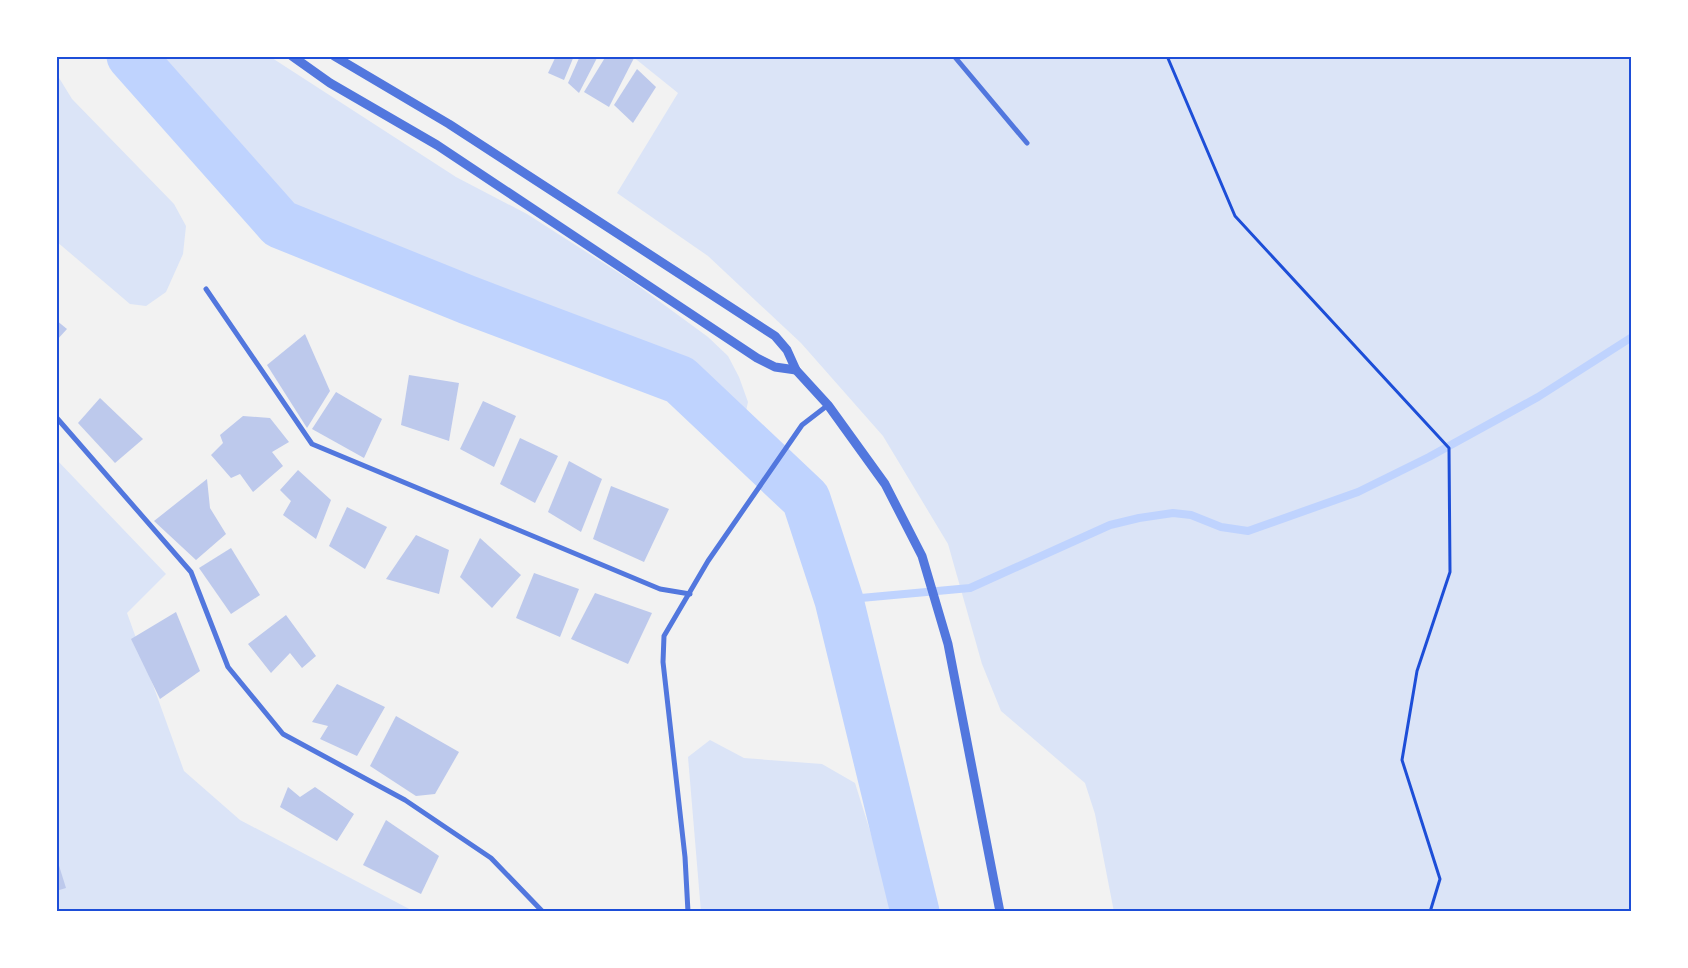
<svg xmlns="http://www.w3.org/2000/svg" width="1688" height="968" font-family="'Asap Condensed',sans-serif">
  <rect width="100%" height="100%" fill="#f2f2f2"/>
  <g fill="#dbe4f7">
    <polygon points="152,56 269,56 456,177 527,214 633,282 708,337 728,356 739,377 748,402 746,411 740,416 730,411 713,389 695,372 543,308 356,235 281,200"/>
    <polygon points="632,56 1632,56 1632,912 1114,912 1095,814 1085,783 1001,711 982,664 948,544 883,436 801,343 708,256 617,193 678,93"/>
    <polygon points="56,73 72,99 174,204 186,226 183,254 166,292 146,306 130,304 56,241"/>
    <polygon points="56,459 166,574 127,613 184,771 240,820 415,912 56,912"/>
    <polygon points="710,740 744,758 822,764 855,783 886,882 892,912 701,912 688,757"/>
  </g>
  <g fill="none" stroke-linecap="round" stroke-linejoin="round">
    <polyline stroke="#bfd3fe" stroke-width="8" points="839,600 970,588 1110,525 1139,518 1173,513 1191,515 1221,527 1248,531 1358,492 1429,457 1538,397 1632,337"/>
    <polyline stroke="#bfd3fe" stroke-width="49" points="131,56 280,224 468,300 680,380 806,499 839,600 915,912"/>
  </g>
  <g fill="#bdc9ec">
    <polygon points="556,56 574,56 564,80 548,73"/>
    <polygon points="580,56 598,56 579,93 568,83"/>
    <polygon points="606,56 634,58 609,107 584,92"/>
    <polygon points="637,69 656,87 633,123 614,105"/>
    <polygon points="56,320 67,329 56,341"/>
    <polygon points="305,334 330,391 307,428 267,365"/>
    <polygon points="409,375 459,383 449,441 401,425"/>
    <polygon points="336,392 382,419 364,458 312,429"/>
    <polygon points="100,398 143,439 115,463 78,423"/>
    <polygon points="483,401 516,416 494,467 460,449"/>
    <polygon points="243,416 270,418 289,442 272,452 283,466 253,492 240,474 231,478 211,455 223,443 220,435"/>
    <polygon points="520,438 558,456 535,503 500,484"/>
    <polygon points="569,461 602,479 581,532 548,512"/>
    <polygon points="298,470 331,500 316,539 283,515 291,501 280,490"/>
    <polygon points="207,479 210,508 226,534 196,560 154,521"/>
    <polygon points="611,486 669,509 644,562 593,539"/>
    <polygon points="347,507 387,527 365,569 329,546"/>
    <polygon points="416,535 449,550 439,594 386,579"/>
    <polygon points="480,538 521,575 492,608 460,577"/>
    <polygon points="231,548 260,595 231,614 199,568"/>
    <polygon points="534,573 579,589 560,637 516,618"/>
    <polygon points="595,593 652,613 628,664 571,639"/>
    <polygon points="176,612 200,671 160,699 131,639"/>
    <polygon points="286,615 316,656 302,668 290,653 271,673 248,644"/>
    <polygon points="337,684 385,707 357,756 320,739 328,726 312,722"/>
    <polygon points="396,716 459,752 435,794 416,796 370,766"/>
    <polygon points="288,787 300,797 315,787 354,814 337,841 280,807"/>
    <polygon points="386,820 439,856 421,894 363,865"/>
    <polygon points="56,856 66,888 56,891"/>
  </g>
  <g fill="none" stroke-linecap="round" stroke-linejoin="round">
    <polyline stroke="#1d4ed8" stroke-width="3" points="1167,56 1235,216 1449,448 1450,572 1417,671 1402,760 1440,879 1430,912"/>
    <g stroke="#5277de" stroke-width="5">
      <polyline points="954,56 1027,143"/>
      <polyline points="206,289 312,444 660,589 690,594"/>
      <polyline points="56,417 191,572 228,667 283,734 405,800 491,858 543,912"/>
      <polyline points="688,912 685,857 663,662 664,636 708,561 802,425 828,405"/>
    </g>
    <g stroke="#5277de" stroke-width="9">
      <polyline points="292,56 330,83 437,145 757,358 775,367 796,370"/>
      <polyline points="334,56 449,124 775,336 787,350 796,370 828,405 885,484 922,556 948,644 1000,912"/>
    </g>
  </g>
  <rect width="1688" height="968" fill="none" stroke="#ffffff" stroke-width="115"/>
  <rect x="58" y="58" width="1572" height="852" fill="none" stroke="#1d4ed8" stroke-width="2"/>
</svg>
